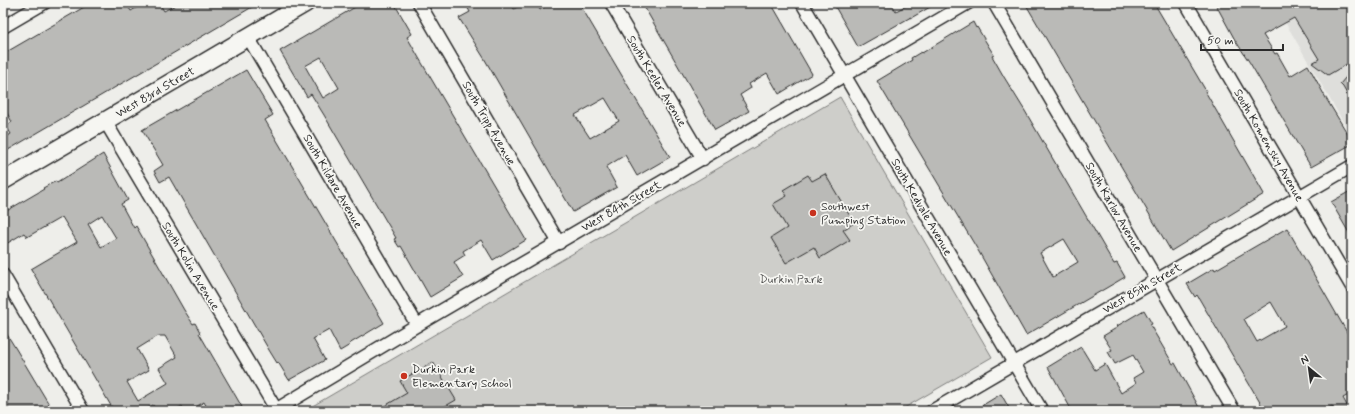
<svg xmlns="http://www.w3.org/2000/svg" width="1355" height="414" font-family="Mynerve,sans-serif">
  <rect width="100%" height="100%" fill="#eeeeea"/>
  <filter id="ink" filterUnits="userSpaceOnUse"><feTurbulence type="fractalNoise" baseFrequency=".025" numOctaves="2"/><feDisplacementMap in="SourceGraphic" scale="8" xChannelSelector="R" yChannelSelector="G"/><feConvolveMatrix kernelMatrix="1 2 1 2 8 2 1 2 1" color-interpolation-filters="sRGB"/></filter>
  <g filter="url(#ink)">
    <polygon fill="#dededb" points="1274,3 1349,3 1352,8 1352,137"/>
    <polygon fill="#cececa" stroke="#7c7c7a" points="840,97 992,357 899,411 304,411"/>
    <g fill="#babab7" stroke="#2b2b2b" fill-rule="evenodd">
      <polygon points="91,3 126,3 131,11 144,3 159,3 164,11 179,3 259,3 3,153 3,139 11,134 6,126 12,122 3,106 3,86 6,84 3,78 3,54"/>
      <path d="M362 3H394L412 34 407 37 419 58 526 240 493 260 481 240 463 251 465 255 454 262 463 277 430 297 401 246 399 247 394 239 396 238 324 115 311 94 307 97 280 51ZM321 57 339 88 323 98 305 66Z"/>
      <path d="M465 3H510L514 9 524 3H536L540 10 551 3H579L670 157 637 176 625 155 606 167 617 187 573 212 484 58 459 18 470 12ZM605 98 619 121 590 138 575 115Z"/>
      <polygon points="642,3 771,3 812,74 779,94 767,73 749,84 751,88 740,95 749,111 715,130"/>
      <polygon points="833,3 891,3 896,11 911,3 937,3 911,18 911,17 858,47"/>
      <polygon points="1025,3 1154,3 1206,91 1205,91 1264,194 1171,251"/>
      <polygon points="1215,3 1348,3 1352,9 1352,61 1328,75 1312,63 1319,59 1294,18 1263,35 1275,54 1277,53 1290,76 1308,65 1327,100 1352,141 1352,144 1311,167 1250,63 1235,40"/>
      <path d="M973 22 976 28 977 27 989 47 994 55 992 56 1004 77 1025 111 1114 264 1117 263 1125 277 1026 335 979 252 877 81 912 60 911 58 921 52 922 53ZM1064 239 1078 262 1053 277 1040 253Z"/>
      <polygon points="246,70 273,115 265,120 384,323 349,344 350,345 340,351 329,330 313,339 325,360 289,380 278,362 277,363 269,350 169,177 160,182 154,171 163,165 142,130"/>
      <polygon points="1352,70 1352,103 1343,87 1340,84"/>
      <path d="M103 154 128 200 121 204 134 228 136 226 184 310 193 324 195 323 200 332 199 333 242 407 235 411H209L204 402 189 411H185L182 406 173 411H157L153 405 143 411H114L31 269 77 242 62 217 27 237 24 233 6 244 3 238V213L44 189 43 188 56 181 57 183ZM102 215 116 238 101 247 88 224ZM158 336H165L177 357 159 368 168 383 138 401 127 382 149 370 137 349Z"/>
      <polygon points="825,174 854,223 843,230 850,240 820,258 814,247 786,263 771,238 787,228 773,204 787,196 783,190 808,175 812,181"/>
      <polygon points="1352,190 1352,238 1331,202"/>
      <path d="M1287 228 1352 341V393L1343 398 1350 411H1335L1332 406 1323 411H1265L1197 295 1195 297 1187 284 1214 268 1215 270 1237 257ZM1271 302 1285 326 1257 342 1244 319Z"/>
      <polygon points="1144,310 1152,324 1150,325 1173,364 1175,363 1201,411 1072,411 1048,367 1081,347 1095,370 1105,364 1121,393 1136,383 1133,378 1143,372 1133,355 1115,364 1108,352 1112,350 1103,336 1118,327 1117,326"/>
      <polygon points="3,328 16,349 53,411 3,411"/>
      <polygon points="433,362 456,400 437,411 376,411 407,393 400,381"/>
      <polygon points="1001,394 1009,408 1005,411 973,411"/>
    </g>
    <g fill="none" stroke-linecap="round" stroke-linejoin="round">
      <g stroke="#2b2b2b" stroke-width="15">
        <g id="street">
          <polyline points="419,3 559,243"/>
          <polyline points="611,3 703,159"/>
          <polyline points="802,3 1042,411"/>
          <polyline points="994,3 1234,411"/>
          <polyline points="1186,3 1352,287"/>
          <polyline points="3,27 44,3"/>
          <polyline points="248,37 417,325"/>
          <polyline points="105,121 277,411"/>
          <polyline points="3,275 83,411"/>
          <polyline points="274,411 429,318 968,3"/>
          <polyline points="932,411 1352,166"/>
        </g>
      </g>
      <g stroke="#2b2b2b" stroke-width="20">
        <polyline id="secondary" points="3,181 306,3"/>
      </g>
      <use href="#street" stroke="#f6f6f2" stroke-width="12"/>
      <use href="#secondary" stroke="#f6f6f2" stroke-width="17"/>
    </g>
  </g>
  <g fill="#c8321e" stroke="#f6f6f2" stroke-width="1.5">
    <circle cx="813" cy="213" r="4"/>
    <circle cx="404" cy="376" r="4"/>
  </g>
  <g text-anchor="middle" stroke-width="3.5" stroke-linejoin="round" paint-order="stroke">
    <g font-size="12" fill="#2b2b2b" stroke="#f6f6f2">
      <text transform="translate(657 81) rotate(59)" y="4">South Keeler Avenue</text>
      <text transform="translate(155 92) rotate(-30)" y="4">West 83rd Street</text>
      <text transform="translate(489 123) rotate(60)" y="4">South Tripp Avenue</text>
      <text transform="translate(1269 145) rotate(60)" y="4">South Komensky Avenue</text>
      <text transform="translate(333 181) rotate(60)" y="4">South Kildare Avenue</text>
      <text transform="translate(621 206) rotate(-30)" y="4">West 84th Street</text>
      <text transform="translate(922 207) rotate(60)" y="4">South Kedvale Avenue</text>
      <text transform="translate(1114 207) rotate(60)" y="4">South Karlov Avenue</text>
      <text transform="translate(191 266) rotate(59)" y="4">South Kolin Avenue</text>
      <text transform="translate(1142 288) rotate(-30)" y="4">West 85th Street</text>
    </g>
    <g font-size="12" fill="#2b2b2b" stroke="#f6f6f2" text-anchor="start">
      <text x="821" y="210">Southwest<tspan x="821" dy="14">Pumping Station</tspan></text>
      <text x="412" y="373">Durkin Park<tspan x="412" dy="14">Elementary School</tspan></text>
    </g>
    <g font-size="12" fill="#545453" stroke="#f6f6f2">
      <text x="791" y="283">Durkin Park</text>
    </g>
  </g>
  <rect width="1355" height="414" fill="none" stroke="#f6f6f2" stroke-width="16"/>
  <rect x="8" y="8" width="1339" height="398" fill="none" stroke="#2b2b2b" stroke-width="1.5" filter="url(#ink)"/>
  <g transform="translate(1309 368) rotate(331)" stroke="#f6f6f2" stroke-width="3" paint-order="stroke">
  <path d="M0-3L7 15L0 10L-7 15Z" fill="#2b2b2b"/>
  <text y="-6" font-size="11" font-weight="bold" text-anchor="middle" fill="#2b2b2b">N</text>
  </g>
  <path d="M1201 44v6h82v-6" fill="none" stroke="#2b2b2b" stroke-width="2"/>
  <text x="1207" y="44" font-size="12" fill="#2b2b2b" stroke="#f6f6f2" stroke-width="3" paint-order="stroke">50 m</text>
</svg>
